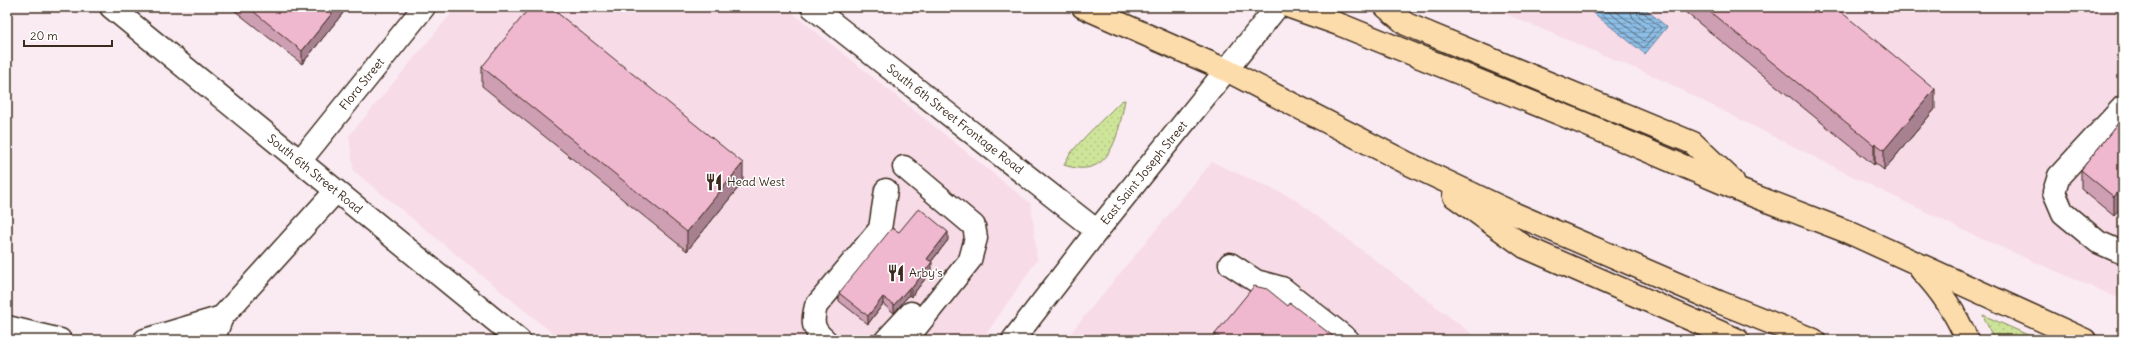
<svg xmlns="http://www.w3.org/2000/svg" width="2130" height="347" font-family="Delius,sans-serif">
  <defs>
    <pattern id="grass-dots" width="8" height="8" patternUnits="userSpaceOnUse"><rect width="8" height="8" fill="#cde499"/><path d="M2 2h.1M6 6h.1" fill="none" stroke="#b1c483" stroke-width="1.8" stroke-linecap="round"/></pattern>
    <pattern id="water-rules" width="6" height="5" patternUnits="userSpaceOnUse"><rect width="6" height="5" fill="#8cbfe9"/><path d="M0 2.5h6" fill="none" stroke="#749bbc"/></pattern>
  </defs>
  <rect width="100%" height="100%" fill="#faeaf1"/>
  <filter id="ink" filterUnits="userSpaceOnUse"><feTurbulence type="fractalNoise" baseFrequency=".025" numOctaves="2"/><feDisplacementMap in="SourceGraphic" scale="8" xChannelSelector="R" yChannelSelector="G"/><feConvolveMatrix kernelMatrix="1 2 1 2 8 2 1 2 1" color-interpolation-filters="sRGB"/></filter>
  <g filter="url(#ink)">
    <g fill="#f7dbe7">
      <polygon points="457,7 785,7 1031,204 1037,260 982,340 561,340 354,171 349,136"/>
      <polygon points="1489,7 2123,7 2123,300 1982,239 1856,178 1656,77"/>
      <polygon points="1212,162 1293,198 1480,340 1065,340"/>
    </g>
    <g fill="url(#grass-dots)" stroke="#84875c">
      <path d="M1125 100C1118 135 1111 181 1064 165 1069 149 1108 115 1121 101Z"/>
      <polygon points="1983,315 2039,340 1994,340"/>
    </g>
    <polygon fill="url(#water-rules)" stroke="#6c8398" points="1595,7 1643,7 1667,27 1645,54 1591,11"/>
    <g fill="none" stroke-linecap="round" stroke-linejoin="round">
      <g stroke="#5b666f" stroke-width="1">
        <polyline points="1597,7 1598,11 1644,48 1661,28 1642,11 1641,7"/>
        <polyline points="1603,7 1644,41 1654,28 1638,15 1636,7"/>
        <polyline points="1610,7 1643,32 1645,28 1633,18 1629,7"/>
      </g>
      <g stroke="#3b2a1e" stroke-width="25">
        <g id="minor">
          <polyline points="111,7 519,340"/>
          <polyline points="812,7 1097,231"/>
          <polyline points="2123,107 2059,176 2054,192 2063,213 2098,242 2123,253"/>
          <polyline points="300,161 424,7"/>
          <polyline points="904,167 974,226 976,238 970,260 906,340"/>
          <polyline points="1230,264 1256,281 1282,288 1348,340"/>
          <polyline points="7,327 60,340"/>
          <polyline points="145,340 222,317"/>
          <polyline points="213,340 222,317 336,191"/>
          <path d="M825 340C812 329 812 322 816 306L880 229 886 190"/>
          <polyline points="886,340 911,313"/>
          <polyline points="1013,340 1097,231 1277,7"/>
        </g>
      </g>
      <g stroke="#3b2a1e" stroke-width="25">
        <g id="major">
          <polyline points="1083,7 1226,70 1409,164 1515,214 1719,302 1814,340"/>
          <polyline points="1290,7 1341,25 1585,124 1744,192 1848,232 2085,340"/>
          <polyline points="1386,7 1406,24 1693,143 1733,181"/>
          <polyline points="1454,196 1525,247 1738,340"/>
          <path d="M1921 270C1941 291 1956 313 1967 340"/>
        </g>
      </g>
      <use href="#minor" stroke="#fff" stroke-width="22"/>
      <use href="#major" stroke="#fddcac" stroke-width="22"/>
    </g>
    <g fill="#ce9eb2" stroke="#3b2a1e">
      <polygon points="230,7 347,7 347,8 302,64"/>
      <polygon points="1679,7 1835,7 1935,109 1884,170 1875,163 1874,165"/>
      <polygon points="482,67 743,182 687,251 482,86"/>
      <polygon points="2123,117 2123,204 2114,216 2081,189 2081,170"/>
      <polygon points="948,240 931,262 932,270 911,297 909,295 894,313 883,304 868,324 839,301 839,293"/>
      <polygon points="1288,306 1338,340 1215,340 1215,334"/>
    </g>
    <g fill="#a88191" stroke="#3b2a1e">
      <polygon points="337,7 347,7 347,8 302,64 302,51"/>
      <polygon points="1935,89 1935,109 1884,170 1884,150"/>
      <polygon points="1875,143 1875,163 1874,165 1874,145"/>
      <polygon points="743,163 743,182 687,251 687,232"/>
      <polygon points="2123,185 2123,204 2114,216 2114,197"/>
      <polygon points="948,232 948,240 927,267 927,259"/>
      <polygon points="932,262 932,270 911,297 911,289"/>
      <polygon points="909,288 909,295 894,313 894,305"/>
      <polygon points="883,297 883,304 868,324 868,316"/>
    </g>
    <g fill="#f0b8cf" stroke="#3b2a1e">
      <polygon points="248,7 337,7 302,51"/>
      <polygon points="530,7 550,7 743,163 687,232 482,67"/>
      <polygon points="1704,7 1835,7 1935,89 1884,150 1875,143 1874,145"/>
      <polygon points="2123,117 2123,185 2114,197 2081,170"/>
      <polygon points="919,208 948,232 927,259 932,262 911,289 909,288 894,305 883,297 868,316 839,293 892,228 899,232"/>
      <polygon points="1254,286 1267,289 1288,306 1290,303 1338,340 1223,340 1215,334"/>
    </g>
  </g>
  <defs>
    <g id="restaurant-bare" transform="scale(1.38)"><path d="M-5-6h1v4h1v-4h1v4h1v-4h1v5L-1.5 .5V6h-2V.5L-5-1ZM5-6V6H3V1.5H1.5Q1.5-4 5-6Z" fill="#3b2a1e" stroke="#fff" stroke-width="2.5" paint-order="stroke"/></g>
  </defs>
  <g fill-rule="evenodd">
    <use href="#restaurant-bare" x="714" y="182"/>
    <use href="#restaurant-bare" x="896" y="273"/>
  </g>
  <g text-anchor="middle" stroke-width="3" stroke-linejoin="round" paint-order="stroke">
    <g font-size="12" fill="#3b2a1e" stroke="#fff">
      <text transform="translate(362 84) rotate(-51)" y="4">Flora Street</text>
      <text transform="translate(955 119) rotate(38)" y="4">South 6th Street Frontage Road</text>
      <text transform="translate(1144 173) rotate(-51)" y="4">East Saint Joseph Street</text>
      <text transform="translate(315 174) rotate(39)" y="4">South 6th Street Road</text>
    </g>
    <g font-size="12" fill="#3b2a1e" stroke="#fff" text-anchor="start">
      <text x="727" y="186">Head West</text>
      <text x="909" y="277">Arby's</text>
    </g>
  </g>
  <rect width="2130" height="347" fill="none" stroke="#fff" stroke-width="24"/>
  <rect x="12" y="12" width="2106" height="323" fill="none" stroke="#3b2a1e" stroke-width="1.5" filter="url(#ink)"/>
  <path d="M24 40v6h88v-6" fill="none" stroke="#3b2a1e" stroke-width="2"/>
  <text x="30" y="40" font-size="12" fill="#3b2a1e" stroke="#ffffff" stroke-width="3" paint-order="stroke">20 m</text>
</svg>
